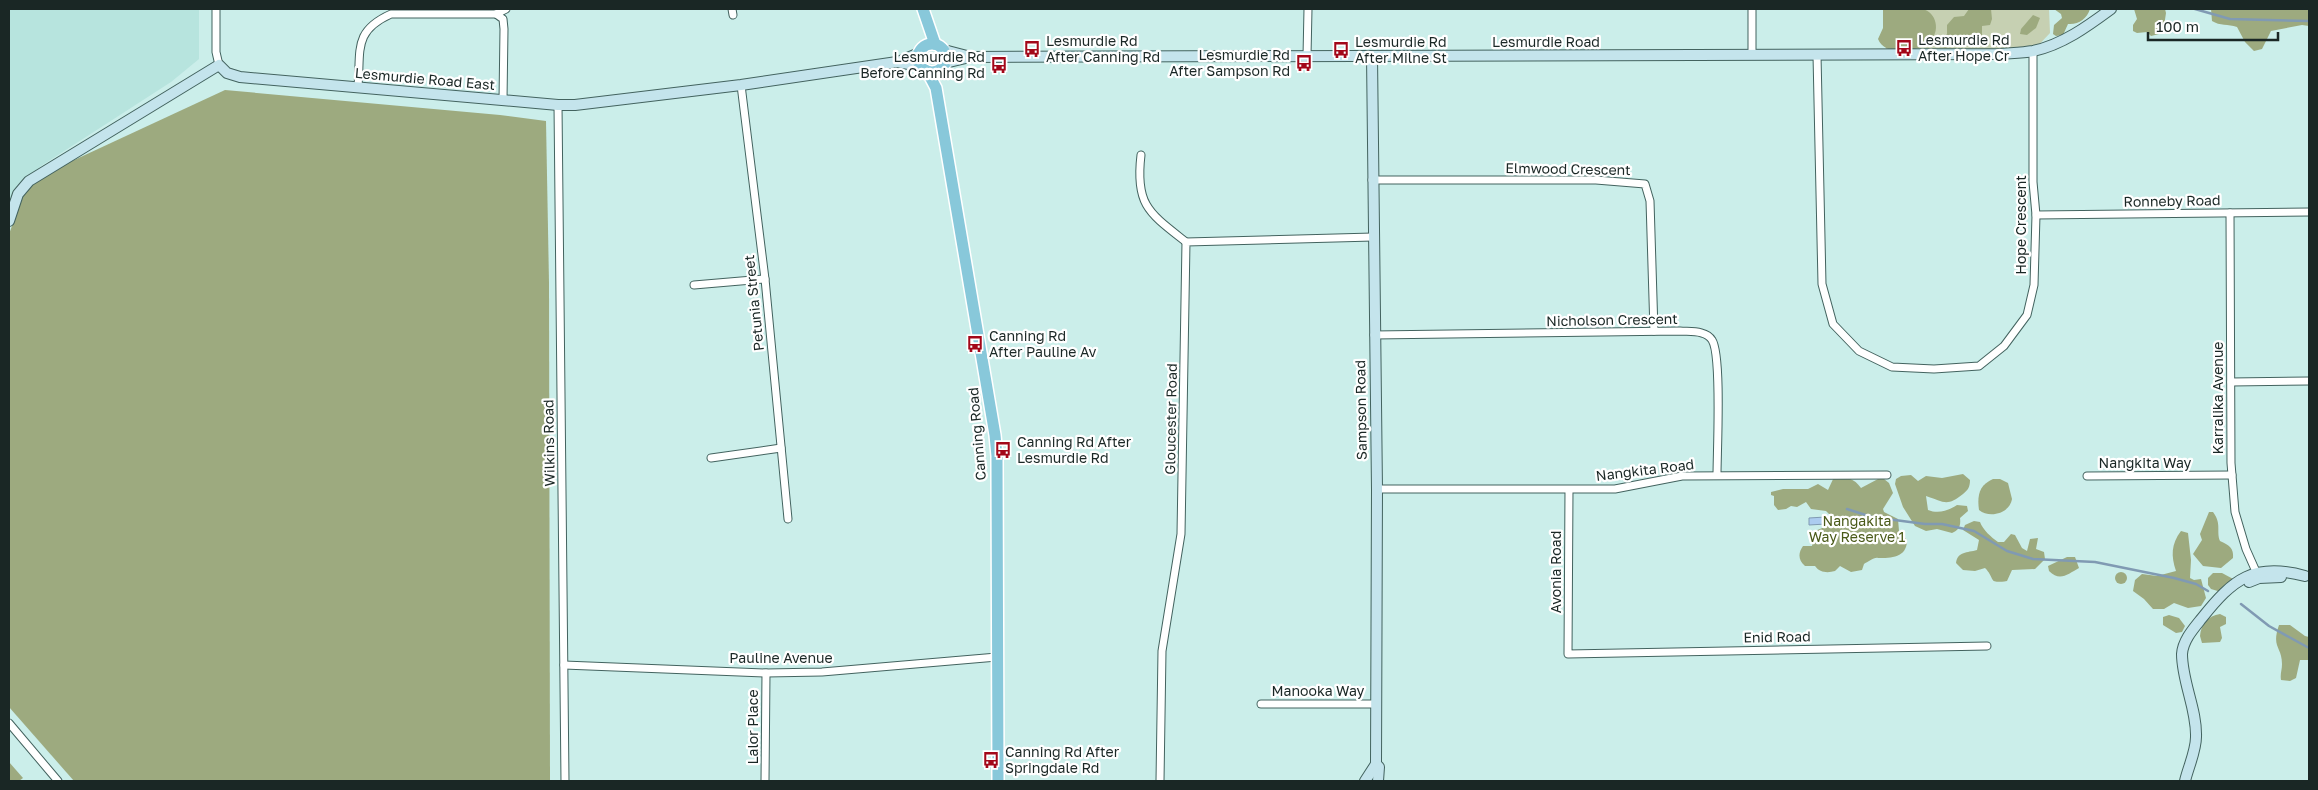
<svg xmlns="http://www.w3.org/2000/svg" width="2318" height="790" font-family="'Golos Text',sans-serif">
  <rect width="100%" height="100%" fill="#cbeeea"/>
  <polygon fill="#b7e4de" points="9,9 199,9 199,59 171,82 41,166 17,187 9,210"/>
  <polygon fill="#c6d0b2" points="1885,9 2049,9 2050,33 2033,51 1886,54"/>
  <g fill="#9daa7f">
    <path d="M1883 9C1895 9 1910 7 1922 9 1937 12 1941 32 1929 42 1916 52 1885 57 1878 39L1883 28Z"/>
    <polygon points="1969,9 1991,9 1992,19 1990,25 1982,26 1982,37 1976,41 1955,38 1949,47 1943,48 1939,44 1938,40 1947,34 1947,25 1954,17 1964,16"/>
    <path d="M2054 9H2090C2087 19 2078 25 2068 24L2063 35 2056 36 2053 34 2054 25 2062 18 2061 14Z"/>
    <polygon points="2134,9 2165,9 2166,13 2163,33 2151,36 2147,32 2137,33 2133,31 2133,25 2137,19"/>
    <path d="M2211 9H2309V26L2302 25 2271 31 2262 49 2254 51 2245 42 2237 27C2228 24 2220 26 2212 21Z"/>
    <polygon points="2033,15 2040,18 2036,28 2027,35 2020,34 2021,29"/>
    <polygon points="225,90 500,115 546,121 549,283 550,781 74,781 9,707 9,234 29,181"/>
    <path d="M1963 474 1970 480C1970 487 1968 490 1963 494 1947 507 1944 502 1926 496L1928 510C1938 514 1948 511 1957 505L1967 506 1968 511 1960 518C1961 526 1959 530 1952 533L1937 529 1926 531 1915 526 1903 507 1895 484 1896 479 1901 476 1911 475 1918 481 1926 476 1942 478Z"/>
    <path d="M1834 477C1847 477 1854 478 1861 488L1878 479H1884L1889 483 1893 493 1883 509 1884 512 1898 519 1899 531 1907 540C1907 558 1891 558 1878 558 1874 557 1868 562 1864 564L1862 570 1851 572 1840 566 1835 571C1828 573 1820 573 1815 566H1805C1798 560 1798 553 1803 546H1812L1815 531 1827 526 1830 515 1826 511 1811 509 1806 502 1797 507 1791 506 1786 509 1778 510 1774 505V496L1771 495V492L1783 489H1808L1818 484 1828 490Z"/>
    <path d="M1993 479H2000L2008 483 2012 499C2010 513 1990 519 1979 510 1977 496 1979 485 1993 479Z"/>
    <path d="M2209 512H2213C2222 524 2216 531 2220 541 2229 545 2234 548 2233 558L2221 568 2203 566 2193 554 2202 540 2200 534Z"/>
    <path d="M1974 521 1980 522C1983 530 1991 537 1998 542H2004L2011 534 2015 535 2022 548 2027 551 2030 539 2038 538 2036 549 2044 552 2045 559 2035 569 2012 570 2007 581C1987 584 1996 579 1985 568L1975 571 1963 570 1956 563C1958 551 1967 553 1977 550L1979 540 1963 530 1965 525Z"/>
    <path d="M2181 531 2188 533 2191 560 2190 578 2194 580 2201 579 2206 598 2201 606 2188 608 2174 603 2164 609H2153L2144 599 2133 591 2135 580 2142 574 2157 576 2176 571C2171 556 2171 544 2181 531Z"/>
    <path d="M2067 557H2075L2079 568C2068 574 2060 582 2049 571L2048 566Z"/>
    <circle cx="2121" cy="578" r="6"/>
    <polygon points="2213,573 2222,573 2235,580 2221,592 2211,589 2208,585 2208,578"/>
    <path d="M2220 614 2226 617V624L2220 627 2222 638 2220 642 2202 643 2200 636C2201 624 2208 616 2220 614Z"/>
    <polygon points="2169,615 2179,618 2185,626 2182,632 2176,633 2163,625 2163,617"/>
    <path d="M2279 625H2290L2305 636 2309 637V660H2300L2296 678 2290 681 2281 680C2280 674 2282 670 2282 664 2282 646 2271 648 2279 625Z"/>
    <polygon points="9,762 23,778 19,781 9,781"/>
  </g>
  <polygon fill="#acccf0" stroke="#809ab3" points="1825,517 1826,524 1809,525 1809,518"/>
  <g fill="none" stroke-linecap="round" stroke-linejoin="round">
    <g stroke="#809ab3" stroke-width="2.5">
      <polyline points="2195,9 2230,19 2309,21"/>
      <polyline points="1847,509 1872,517 1925,524 1942,524 1974,531 2007,551 2033,559 2095,562 2174,578 2196,584 2208,591"/>
      <polyline points="2241,604 2269,626 2309,648"/>
    </g>
    <g stroke="#43635f" stroke-width="9">
      <g id="street">
        <polyline points="216,9 216,52 219,65"/>
        <polyline points="732,9 733,15"/>
        <polyline points="1752,55 1752,9"/>
        <polyline points="1817,55 1822,284 1833,324 1859,351 1892,367 1934,369 1979,366 2004,346 2027,315 2034,285 2036,215 2033,182 2033,51"/>
        <polyline points="1307,56 1308,9"/>
        <polyline points="741,85 765,279 788,519"/>
        <path d="M358 86C361 50 353 31 391 14H496"/>
        <polyline points="503,100 504,29 503,19 496,14 506,9"/>
        <polyline points="558,105 565,781"/>
        <path d="M1141 155C1135 205 1149 213 1186 242"/>
        <polyline points="1372,180 1596,180 1645,184 1650,201 1654,331"/>
        <polyline points="2230,213 2231,463 2235,512 2246,549 2258,576"/>
        <polyline points="2036,215 2309,212"/>
        <polyline points="694,285 765,279"/>
        <path d="M1374 335 1680 331C1690 332 1706 330 1712 340 1722 355 1717 451 1717 475"/>
        <polyline points="2231,382 2309,381"/>
        <polyline points="711,458 781,448"/>
        <polyline points="2087,476 2232,475"/>
        <polyline points="1377,489 1615,489 1682,476 1887,475"/>
        <polyline points="1569,490 1568,654 1987,646"/>
        <polyline points="564,665 766,673 822,672 997,657"/>
        <polyline points="1261,704 1376,704"/>
        <polyline points="9,723 58,781"/>
        <polyline points="765,781 766,673"/>
        <polyline points="1160,781 1162,651 1181,534 1186,242 1373,237"/>
      </g>
    </g>
    <g stroke="#43635f" stroke-width="12">
      <g id="secondary">
        <polyline points="944,50 967,56"/>
        <polyline points="1372,56 1377,489 1376,764 1379,767 1378,781"/>
        <polyline points="898,62 919,53"/>
        <path d="M945 63 970 57 1999 54C2010 53 2022 53 2033 51 2062 45 2088 26 2111 9"/>
        <polyline points="9,221 18,194 29,181 219,65 227,73 240,77 558,105 575,105 741,85 897,62 921,66"/>
        <polyline points="2249,582 2259,578 2281,577"/>
        <polyline points="1365,781 1376,764"/>
        <path d="M2185 781C2188 768 2196 751 2196 737 2197 709 2182 682 2182 654 2183 640 2194 628 2202 618 2233 579 2254 562 2305 576"/>
      </g>
    </g>
    <g stroke="#fff" stroke-width="14">
      <g id="primary">
        <polyline points="923,9 935,44"/>
        <circle cx="932" cy="58" r="14"/>
        <polyline points="927,71 936,88 995,435 997,456 998,781"/>
      </g>
    </g>
    <use href="#street" stroke="#fff" stroke-width="7"/>
    <use href="#secondary" stroke="#c4e4ec" stroke-width="10"/>
    <use href="#primary" stroke="#88c8da" stroke-width="11"/>
  </g>
  <defs>
    <g id="bus-bare" transform="scale(1.35)"><path d="M-5-6H5V4H4V6H2V4H-2V6H-4V4H-5ZM-3.5-4V0h7V-4ZM-3.5 1.2v1.5H-2V1.2ZM2 1.2v1.5H3.5V1.2Z" fill="#a30719" stroke="#fff" stroke-width="2.5" paint-order="stroke"/></g>
  </defs>
  <g fill-rule="evenodd">
    <use href="#bus-bare" x="1904" y="48"/>
    <use href="#bus-bare" x="1032" y="49"/>
    <use href="#bus-bare" x="1341" y="50"/>
    <use href="#bus-bare" x="1304" y="63"/>
    <use href="#bus-bare" x="999" y="65"/>
    <use href="#bus-bare" x="975" y="344"/>
    <use href="#bus-bare" x="1003" y="450"/>
    <use href="#bus-bare" x="991" y="760"/>
  </g>
  <g text-anchor="middle" stroke-width="4.5" stroke-linejoin="round" paint-order="stroke">
    <g font-size="14" fill="#1a2725" stroke="#fff" text-anchor="start">
      <text x="1918" y="45">Lesmurdie Rd<tspan x="1918" dy="16">After Hope Cr</tspan></text>
      <text x="1046" y="46">Lesmurdie Rd<tspan x="1046" dy="16">After Canning Rd</tspan></text>
      <text x="1355" y="47">Lesmurdie Rd<tspan x="1355" dy="16">After Milne St</tspan></text>
      <text x="1290" y="60" text-anchor="end">Lesmurdie Rd<tspan x="1290" dy="16">After Sampson Rd</tspan></text>
      <text x="985" y="62" text-anchor="end">Lesmurdie Rd<tspan x="985" dy="16">Before Canning Rd</tspan></text>
      <text x="989" y="341">Canning Rd<tspan x="989" dy="16">After Pauline Av</tspan></text>
      <text x="1017" y="447">Canning Rd After<tspan x="1017" dy="16">Lesmurdie Rd</tspan></text>
      <text x="1005" y="757">Canning Rd After<tspan x="1005" dy="16">Springdale Rd</tspan></text>
    </g>
    <g font-size="14" fill="#1a2725" stroke="#fff">
      <text x="1546" y="47">Lesmurdie Road</text>
      <text transform="translate(425 79) rotate(5)" y="5">Lesmurdie Road East</text>
      <text transform="translate(1568 169) rotate(1)" y="5">Elmwood Crescent</text>
      <text transform="translate(2172 201) rotate(-1)" y="5">Ronneby Road</text>
      <text transform="translate(2021 225) rotate(-90)" y="5">Hope Crescent</text>
      <text transform="translate(754 303) rotate(-96)" y="5">Petunia Street</text>
      <text transform="translate(1612 320) rotate(-1)" y="5">Nicholson Crescent</text>
      <text transform="translate(2218 398) rotate(-90)" y="5">Karralika Avenue</text>
      <text transform="translate(1361 410) rotate(-91)" y="5">Sampson Road</text>
      <text transform="translate(1171 419) rotate(-89)" y="5">Gloucester Road</text>
      <text transform="translate(977 434) rotate(-95)" y="5">Canning Road</text>
      <text transform="translate(549 443) rotate(-91)" y="5">Wilkins Road</text>
      <text x="2145" y="468">Nangkita Way</text>
      <text transform="translate(1645 470) rotate(-7)" y="5">Nangkita Road</text>
      <text transform="translate(1556 572) rotate(-90)" y="5">Avonia Road</text>
      <text transform="translate(1777 637) rotate(-1)" y="5">Enid Road</text>
      <text x="781" y="663">Pauline Avenue</text>
      <text x="1318" y="696">Manooka Way</text>
      <text transform="translate(753 727) rotate(-90)" y="5">Lalor Place</text>
    </g>
    <g font-size="14" fill="#4a5a19" stroke="#fff">
      <text x="1857" y="526">Nangakita<tspan x="1857" dy="16">Way Reserve 1</tspan></text>
    </g>
  </g>
  <rect width="2318" height="790" fill="none" stroke="#1a2725" stroke-width="20"/>
  <path d="M2148 32v8h130v-8" fill="none" stroke="#1a2725" stroke-width="2.5"/>
  <text x="2156" y="32" font-size="15" fill="#1a2725" stroke="#ffffff" stroke-width="4" paint-order="stroke">100 m</text>
</svg>
